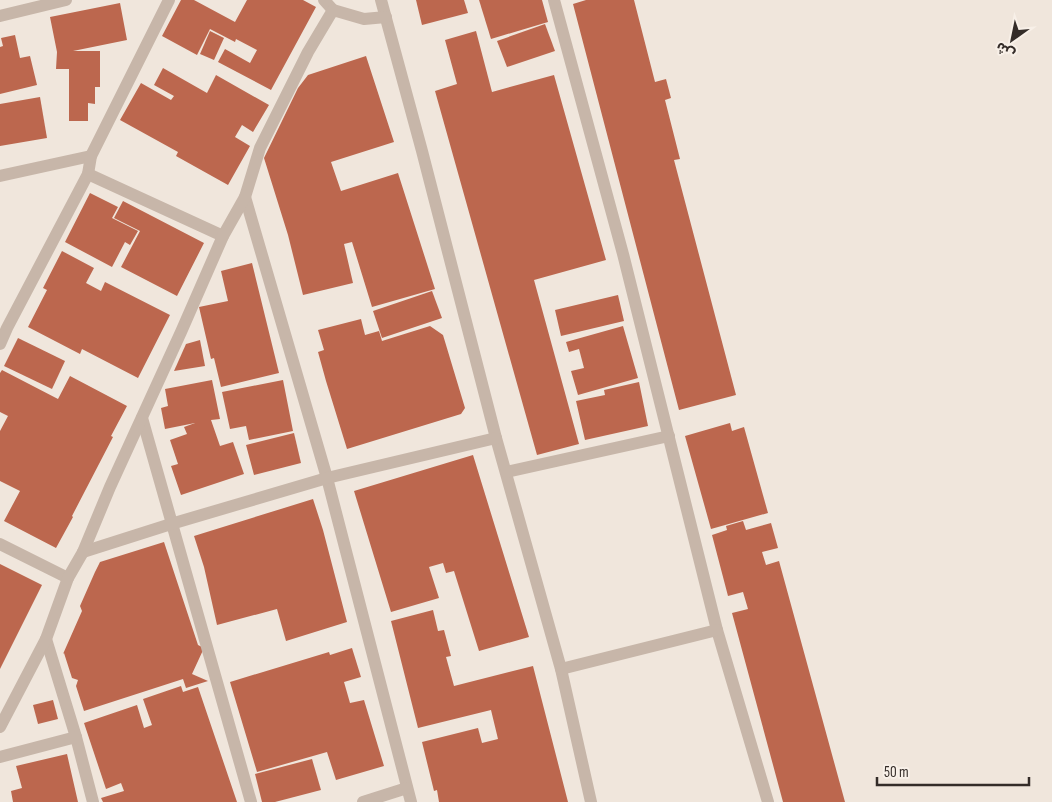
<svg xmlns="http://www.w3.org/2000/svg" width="1052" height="802" font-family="'Sofia Sans Condensed','Noto Sans Arabic',sans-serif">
  <rect width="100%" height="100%" fill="#f0e6dc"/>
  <g fill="#bc674e">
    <polygon points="181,0 194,0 235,22 247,0 303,0 316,7 271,90 218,62 225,49 250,63 257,50 236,39 235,42 210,29 197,55 162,36"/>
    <polygon points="416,0 464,0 468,13 422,25"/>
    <polygon points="479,0 542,0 548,22 491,39"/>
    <polygon points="586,0 634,0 655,82 666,79 671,98 665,100 680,159 674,160 736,395 679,410 573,4"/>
    <polygon points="120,3 127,40 73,51 100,51 100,87 95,87 95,104 88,103 88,121 69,121 69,69 56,69 57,52 50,17"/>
    <polygon points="545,24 555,51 507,67 497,41"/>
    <polygon points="210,31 224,38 214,60 200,54"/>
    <polygon points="476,31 492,92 554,75 606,260 534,280 579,444 537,455 435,91 457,84 445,40"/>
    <polygon points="15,35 20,58 30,56 37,85 0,94 0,47 3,46 1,38"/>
    <polygon points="366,56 394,142 331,162 341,191 398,173 435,289 372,307 352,242 344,244 353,283 303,295 288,235 264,158 298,88 308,75"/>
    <polygon points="163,68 207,93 216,75 269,105 253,132 242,125 235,137 250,146 228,185 176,156 178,152 120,120 141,83 171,100 174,96 154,85"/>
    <polygon points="40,97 47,138 0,146 0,104"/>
    <polygon points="90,193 118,207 112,218 138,231 130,245 125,242 112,267 65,242"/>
    <polygon points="123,201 204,243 177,296 121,267 140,231 114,218"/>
    <polygon points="62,251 94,268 86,283 101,291 105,282 170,315 138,378 82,349 80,354 28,327 47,290 43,288"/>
    <polygon points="252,263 279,373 221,387 214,358 211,359 199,307 228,301 221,271"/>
    <polygon points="432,291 442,318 382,338 373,311"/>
    <polygon points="618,295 624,321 561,336 555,310"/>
    <polygon points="361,319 365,335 379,331 382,341 430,326 443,335 465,408 461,414 347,449 326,381 318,352 324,350 318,330"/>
    <polygon points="623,326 638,378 578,395 571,371 584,368 579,349 569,352 566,342"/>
    <polygon points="18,338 65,361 52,389 4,366"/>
    <polygon points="200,340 205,366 174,371 186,344"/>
    <polygon points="2,370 58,399 70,376 127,406 111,436 113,437 72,516 73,517 56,548 4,521 20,491 0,481 0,431 8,416 0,412 0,373"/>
    <polygon points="212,380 220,419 211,420 220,446 233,442 244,474 181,495 171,466 178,464 170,440 187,434 184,427 195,423 165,429 161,408 168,406 165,389"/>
    <polygon points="283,380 293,431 249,440 246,426 230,429 222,392"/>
    <polygon points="639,382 648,426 585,440 576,401 605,395 604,390"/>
    <polygon points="730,423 732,431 744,427 768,513 711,529 685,436"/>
    <polygon points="294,433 301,463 254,475 246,445"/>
    <polygon points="473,455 529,637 479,651 454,571 446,573 443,563 429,567 439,598 391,612 354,491"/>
    <polygon points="313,499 323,530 347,622 286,641 277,609 217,625 204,567 194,536"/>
    <polygon points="743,521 746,530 771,523 778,548 762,552 766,565 779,561 845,802 783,802 732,613 748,609 743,592 728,596 712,535 727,530 726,526"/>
    <polygon points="164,542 198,645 204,648 192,674 208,681 186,688 183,679 84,711 76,686 78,680 72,678 64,653 63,654 82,611 80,606 95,572 100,562"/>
    <polygon points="0,564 42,585 0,669"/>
    <polygon points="433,610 438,631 444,630 451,656 446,657 454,686 533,666 568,802 439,802 437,790 434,791 422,742 478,728 482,743 498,739 491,710 418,728 391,621"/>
    <polygon points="352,648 361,677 344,682 350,703 364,700 384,766 336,780 327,752 257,772 230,682 329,652 330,655"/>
    <polygon points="181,686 183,692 198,687 237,802 103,802 101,798 124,791 121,783 106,789 84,723 137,705 144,728 152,725 143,699"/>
    <polygon points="53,700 58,719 38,724 33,705"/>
    <polygon points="67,754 78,802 13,802 11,791 22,788 16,766"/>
    <polygon points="312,759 321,790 275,802 262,802 255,774"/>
  </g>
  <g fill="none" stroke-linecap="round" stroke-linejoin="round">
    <g stroke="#c7b6a9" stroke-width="12">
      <polyline points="324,0 333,10"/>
      <polyline points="381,0 422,151 496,438 561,669 591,802"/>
      <polyline points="554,0 623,254 717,630 768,802"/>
      <polyline points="0,16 66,0"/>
      <polyline points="88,174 223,236"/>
      <polyline points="0,176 91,156"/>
      <polyline points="245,197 327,478 411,802"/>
      <polyline points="0,344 7,328 88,174 91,156 169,0"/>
      <polyline points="142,418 251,802"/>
      <polyline points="506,472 669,436"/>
      <polyline points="0,544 68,578"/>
      <polyline points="83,552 171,524 327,478 496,438"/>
      <polyline points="46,639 76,737 93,802"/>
      <polyline points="561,669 717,630"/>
      <polyline points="0,727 46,639 68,578 83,552 110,487 181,332 223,236 245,197 260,148 308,52 333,10 364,19 386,17"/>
      <polyline points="0,757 76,737"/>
      <polyline points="363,802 407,788"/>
    </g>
  </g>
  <g transform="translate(1012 40) rotate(213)" stroke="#f8f0e8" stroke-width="4" paint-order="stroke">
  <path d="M0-4L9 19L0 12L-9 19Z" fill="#342c28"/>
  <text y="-8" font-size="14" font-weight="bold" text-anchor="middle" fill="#342c28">ش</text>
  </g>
  <path d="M877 777v8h152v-8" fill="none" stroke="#342c28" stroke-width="2.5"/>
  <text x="884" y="777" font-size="15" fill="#342c28" stroke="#f8f0e8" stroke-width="4" paint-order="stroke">50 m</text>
</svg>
